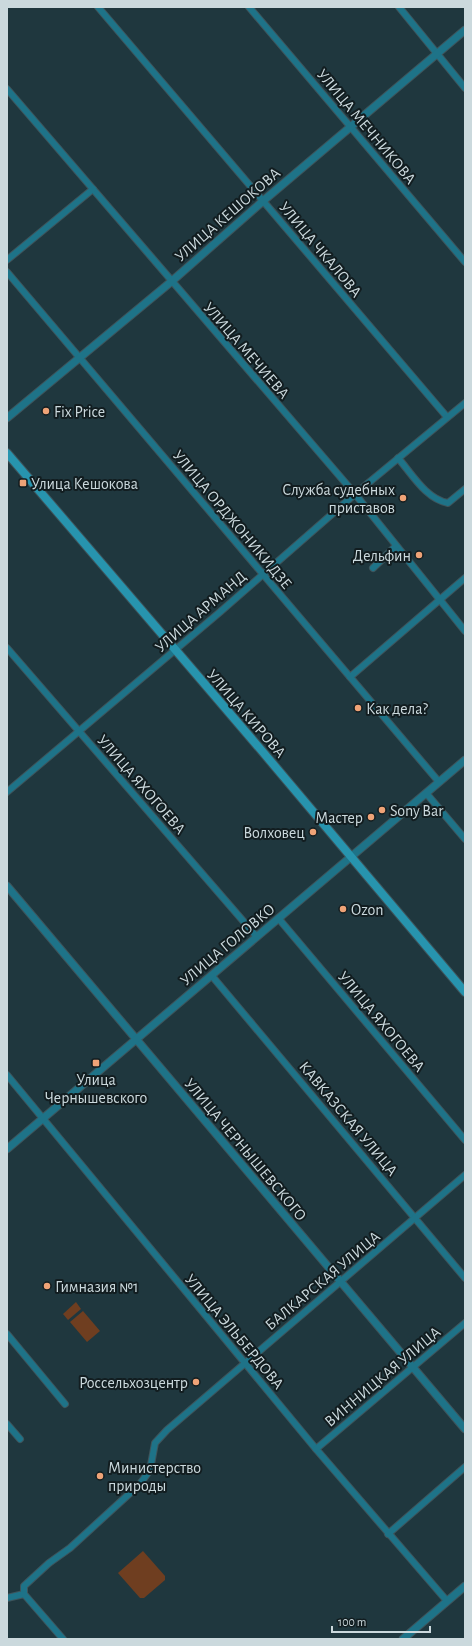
<svg xmlns="http://www.w3.org/2000/svg" width="472" height="1646" font-family="'Alegreya Sans',sans-serif">
  <rect width="100%" height="100%" fill="#1f373e"/>
  <g fill="#6f3e20">
    <polygon points="76,1302 81,1309 68,1320 63,1314"/>
    <polygon points="83,1311 100,1331 87,1342 70,1322"/>
    <polygon points="143,1551 165,1576 165,1580 144,1598 140,1598 118,1573"/>
  </g>
  <g fill="none" stroke-linecap="round" stroke-linejoin="round">
    <g stroke="#3e545b" stroke-width="8">
      <g id="minor">
        <polyline points="98,7 447,417"/>
        <polyline points="249,7 465,262"/>
        <polyline points="399,7 465,88"/>
        <polyline points="7,89 355,494 465,631"/>
        <polyline points="7,260 93,189"/>
        <polyline points="7,272 439,782"/>
        <path d="M398 458C412 474 426 499 448 503L465 489"/>
        <polyline points="373,568 396,546"/>
        <polyline points="7,648 257,937"/>
        <polyline points="350,677 465,578"/>
        <polyline points="7,792 220,612 355,494 465,403"/>
        <polyline points="426,793 465,839"/>
        <polyline points="279,919 465,1140"/>
        <polyline points="212,976 465,1278"/>
        <polyline points="7,1075 316,1449 447,1601"/>
        <polyline points="7,1334 65,1404"/>
        <polyline points="7,1424 20,1439"/>
        <polyline points="316,1449 465,1323"/>
        <polyline points="388,1534 465,1467"/>
        <polyline points="24,1594 24,1586 49,1563 70,1548 140,1484 150,1470 155,1443 167,1430 465,1175"/>
        <polyline points="7,1598 24,1594 63,1639"/>
      </g>
    </g>
    <g stroke="#3e545b" stroke-width="9">
      <g id="tertiary">
        <polyline points="7,418 172,281 263,201 465,30"/>
        <polyline points="7,886 465,1429"/>
        <polyline points="7,1149 465,760"/>
        <polyline points="403,1639 465,1586"/>
      </g>
    </g>
    <g stroke="#3e545b" stroke-width="10">
      <polyline id="secondary" points="7,453 262,751 465,992"/>
    </g>
    <use href="#minor" stroke="#1e7388" stroke-width="6"/>
    <use href="#tertiary" stroke="#1e7388" stroke-width="7"/>
    <use href="#secondary" stroke="#2794ae" stroke-width="8"/>
  </g>
  <g fill="#efa377" stroke="#121d20" stroke-width="1.5">
    <circle cx="46" cy="411" r="4"/>
    <rect x="19" y="479" width="8" height="8" rx="2"/>
    <circle cx="403" cy="498" r="4"/>
    <circle cx="419" cy="555" r="4"/>
    <circle cx="358" cy="708" r="4"/>
    <circle cx="382" cy="810" r="4"/>
    <circle cx="371" cy="817" r="4"/>
    <circle cx="313" cy="832" r="4"/>
    <circle cx="343" cy="909" r="4"/>
    <rect x="92" y="1059" width="8" height="8" rx="2"/>
    <circle cx="47" cy="1286" r="4"/>
    <circle cx="196" cy="1382" r="4"/>
    <circle cx="100" cy="1476" r="4"/>
  </g>
  <g text-anchor="middle" stroke-width="4" stroke-linejoin="round" paint-order="stroke">
    <g font-size="16" fill="#cbd9dd" stroke="#121d20">
      <text transform="translate(367 126) rotate(50)" y="6">УЛИЦА МЕЧНИКОВА</text>
      <text transform="translate(227 214) rotate(-41)" y="6">УЛИЦА КЕШОКОВА</text>
      <text transform="translate(321 249) rotate(50)" y="6">УЛИЦА ЧКАЛОВА</text>
      <text transform="translate(247 350) rotate(49)" y="6">УЛИЦА МЕЧИЕВА</text>
      <text transform="translate(233 519) rotate(50)" y="6">УЛИЦА ОРДЖОНИКИДЗЕ</text>
      <text transform="translate(200 611) rotate(-41)" y="6">УЛИЦА АРМАНД</text>
      <text transform="translate(247 713) rotate(49)" y="6">УЛИЦА КИРОВА</text>
      <text transform="translate(142 784) rotate(49)" y="6">УЛИЦА ЯХОГОЕВА</text>
      <text transform="translate(227 944) rotate(-40)" y="6">УЛИЦА ГОЛОВКО</text>
      <text transform="translate(382 1021) rotate(50)" y="6">УЛИЦА ЯХОГОЕВА</text>
      <text transform="translate(349 1118) rotate(50)" y="6">КАВКАЗСКАЯ УЛИЦА</text>
      <text transform="translate(246 1149) rotate(50)" y="6">УЛИЦА ЧЕРНЫШЕВСКОГО</text>
      <text transform="translate(322 1280) rotate(-40)" y="6">БАЛКАРСКАЯ УЛИЦА</text>
      <text transform="translate(235 1331) rotate(50)" y="6">УЛИЦА ЭЛЬБЕРДОВА</text>
      <text transform="translate(382 1376) rotate(-40)" y="6">ВИННИЦКАЯ УЛИЦА</text>
    </g>
    <g font-size="16" fill="#cbd9dd" stroke="#121d20" text-anchor="start">
      <text x="54" y="417">Fix Price</text>
      <text x="31" y="489">Улица Кешокова</text>
      <text x="395" y="495" text-anchor="end">Служба судебных<tspan x="395" dy="18">приставов</tspan></text>
      <text x="411" y="561" text-anchor="end">Дельфин</text>
      <text x="366" y="714">Как дела?</text>
      <text x="390" y="816">Sony Bar</text>
      <text x="363" y="823" text-anchor="end">Мастер</text>
      <text x="305" y="838" text-anchor="end">Волховец</text>
      <text x="351" y="915">Ozon</text>
      <text x="96" y="1085" text-anchor="middle">Улица<tspan x="96" dy="18">Чернышевского</tspan></text>
      <text x="55" y="1292">Гимназия №1</text>
      <text x="188" y="1388" text-anchor="end">Россельхозцентр</text>
      <text x="108" y="1473">Министерство<tspan x="108" dy="18">природы</tspan></text>
    </g>
  </g>
  <rect width="472" height="1646" fill="none" stroke="#cbd9dd" stroke-width="16"/>
  <path d="M332 1626v6h98v-6" fill="none" stroke="#cbd9dd" stroke-width="2"/>
  <text x="338" y="1626" font-size="12" fill="#cbd9dd" stroke="#121d20" stroke-width="3" paint-order="stroke">100 m</text>
</svg>
